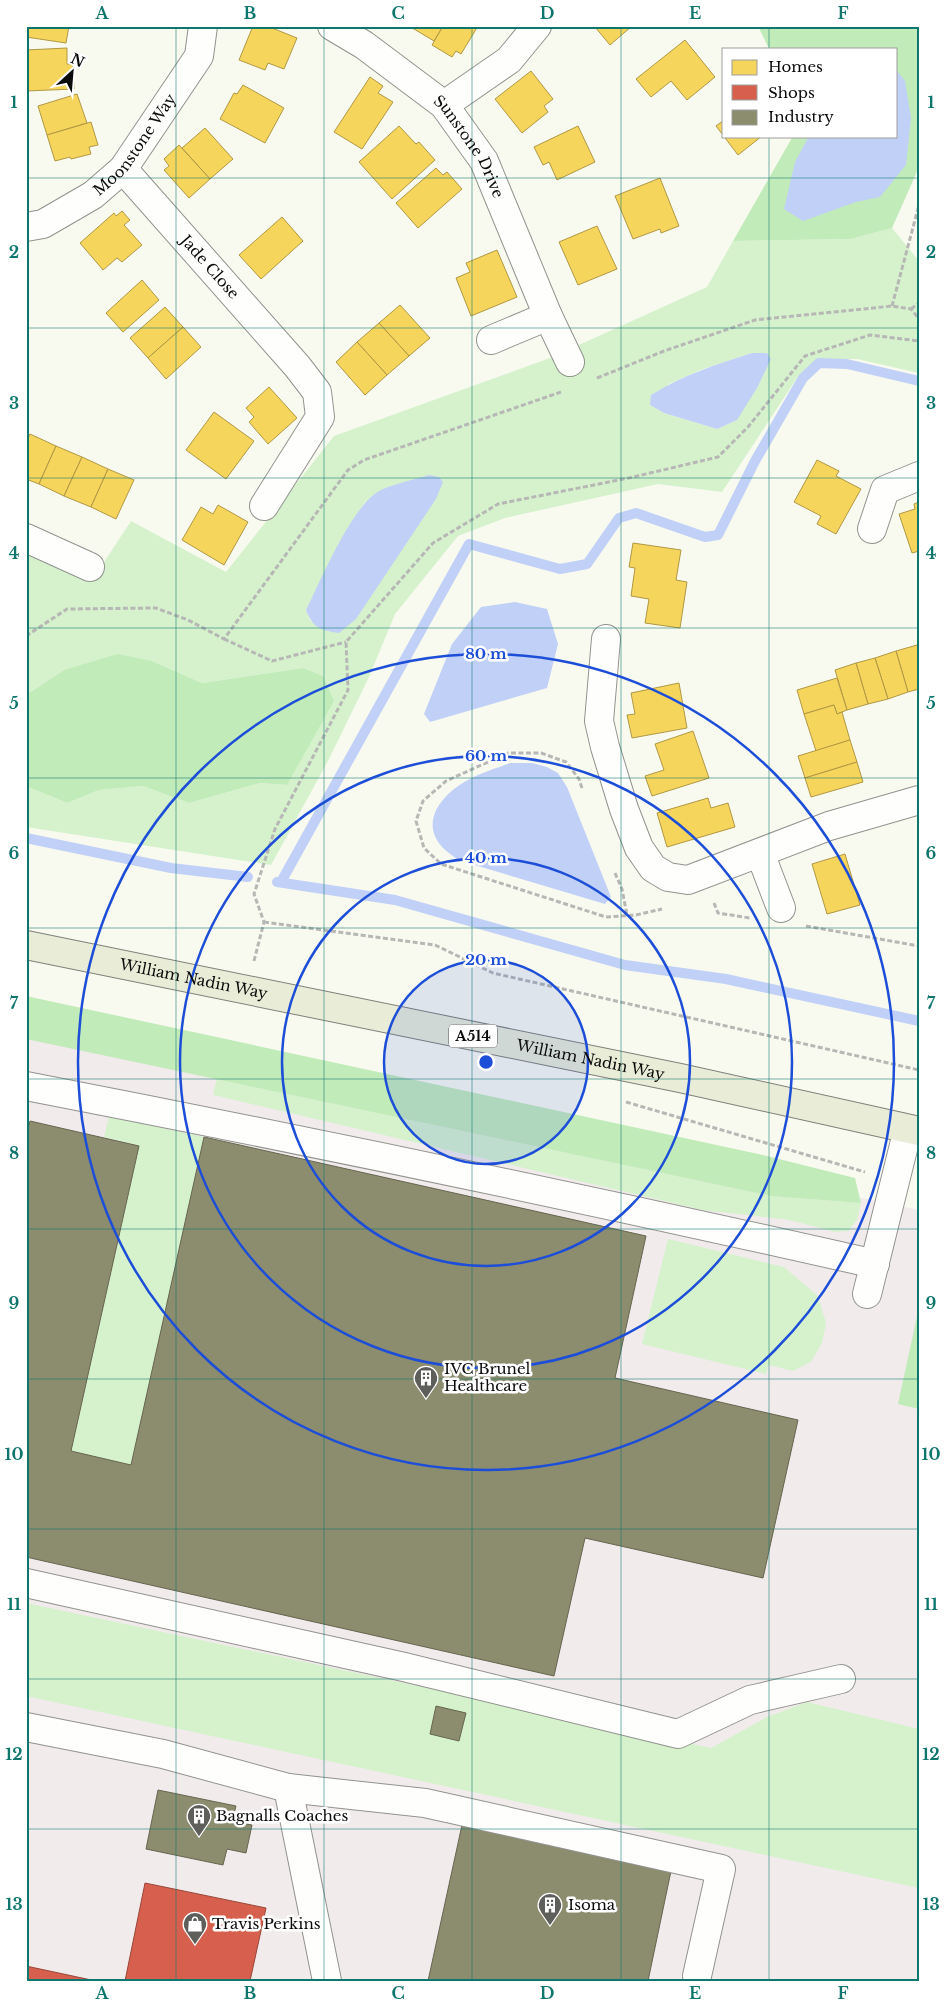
<svg xmlns="http://www.w3.org/2000/svg" width="945" height="2007" font-family="'Libre Baskerville',serif">
  <rect width="100%" height="100%" fill="#f8faef"/>
  <polygon fill="#f1ebeb" points="26,1018 919,1210 919,1981 26,1981"/>
  <g fill="#d5f2cd" fill-rule="evenodd">
    <path d="M892 228 919 261V373L857 359H818L799 375 722 492 658 484 505 518 458 536 395 614 369 677 328 761 271 865 26 827V786L67 803 99 790 143 786 189 803 260 783 287 785 302 668 202 683 152 661 64 670 26 695V549L91 582 131 521 226 572 334 436 550 358 707 287 733 241 851 239ZM752 353 737 420 717 429 664 413 650 405 669 384 703 369ZM367 499 311 622 306 610 343 537Z"/>
    <polygon points="217,1079 771,1196 861,1203 857,1220 848,1231 836,1232 789,1220 703,1210 213,1095"/>
    <polygon points="109,1116 204,1137 131,1465 71,1451 139,1146 104,1137"/>
    <polygon points="668,1239 784,1267 818,1296 826,1323 822,1343 811,1362 793,1371 768,1365 766,1374 642,1344"/>
    <polygon points="26,1603 711,1748 767,1717 807,1702 919,1729 919,1888 26,1696"/>
  </g>
  <g fill="#c2ebba">
    <polygon points="758,26 919,26 919,162 916,174 892,228 851,239 733,241 793,136 896,136 896,49 769,49"/>
    <polygon points="118,654 152,661 202,683 302,668 323,676 334,701 287,785 260,783 189,803 143,786 99,790 67,803 26,786 26,695 64,670"/>
    <polygon points="26,996 763,1155 855,1178 861,1203 771,1196 26,1039"/>
    <polygon points="919,1307 919,1409 898,1404"/>
  </g>
  <g fill="#c1d0f7">
    <polygon points="896,70 905,81 911,118 906,165 880,197 856,202 803,221 784,209 795,162 809,136 896,136"/>
    <path d="M752 353H767L771 359 757 388 737 420 717 429 664 413 650 405 651 395C683 375 717 364 752 353Z"/>
    <path d="M429 475 439 477 443 482 436 499 356 619 339 633C320 630 313 628 306 610 321 580 353 503 381 490 396 483 414 480 429 475Z"/>
    <polygon points="515,602 547,609 558,644 547,688 430,722 424,714 452,644 481,607"/>
    <path d="M511 763H532L547 767 558 773 567 787 611 897 605 904 458 860C453 856 447 852 443 848 418 822 443 793 468 780 481 773 497 768 511 763Z"/>
  </g>
  <g fill="#f6d55c" stroke="#b09844">
    <polygon points="26,26 69,26 66,43 26,37"/>
    <polygon points="253,26 267,26 297,38 284,69 268,63 265,70 239,60"/>
    <polygon points="409,26 443,26 434,41"/>
    <polygon points="443,26 478,26 461,54 456,51 452,57 432,45"/>
    <polygon points="596,26 632,26 610,45 595,27"/>
    <polygon points="685,40 715,77 687,100 671,81 651,97 636,79"/>
    <polygon points="67,48 67,64 73,64 74,89 26,91 26,50"/>
    <polygon points="531,71 553,99 544,106 548,112 522,133 495,99"/>
    <polygon points="370,77 383,86 378,93 393,102 362,149 334,132"/>
    <polygon points="243,85 284,108 265,143 220,119 234,93 237,94"/>
    <polygon points="77,94 87,123 47,135 38,106"/>
    <polygon points="724,120 724,136 762,136 738,155 716,126"/>
    <polygon points="91,122 98,145 89,147 91,154 71,159 70,157 55,161 47,135"/>
    <polygon points="399,126 416,144 419,142 435,160 392,199 359,162"/>
    <polygon points="578,126 595,162 557,180 549,162 543,165 534,147"/>
    <polygon points="205,128 233,159 210,179 182,148"/>
    <polygon points="179,145 210,179 189,198 164,170 169,166 164,159"/>
    <polygon points="436,168 443,175 447,172 462,189 418,228 396,203"/>
    <polygon points="660,178 679,226 661,233 660,229 633,239 615,196"/>
    <polygon points="122,211 130,220 124,225 142,245 122,262 117,258 103,270 80,243 114,213 116,216"/>
    <polygon points="282,217 303,241 261,279 239,255"/>
    <polygon points="597,226 617,269 578,285 559,242"/>
    <polygon points="497,250 517,297 471,316 456,278 470,272 466,263"/>
    <polygon points="142,280 159,300 123,332 106,313"/>
    <polygon points="400,305 430,338 409,356 379,323"/>
    <polygon points="165,307 183,327 148,358 130,338"/>
    <polygon points="379,323 409,356 387,375 357,342"/>
    <polygon points="183,327 201,347 166,379 148,358"/>
    <polygon points="357,342 387,375 365,395 336,362"/>
    <polygon points="269,387 297,418 268,444 249,422 254,417 246,408"/>
    <polygon points="214,412 254,441 226,479 186,450"/>
    <polygon points="30,434 56,446 39,484 26,479 26,442"/>
    <polygon points="56,446 82,457 64,496 39,484"/>
    <polygon points="82,457 108,469 91,507 64,496"/>
    <polygon points="817,460 839,471 836,476 861,489 836,534 817,524 821,516 794,502"/>
    <polygon points="108,469 134,480 116,519 91,507"/>
    <polygon points="919,502 919,551 912,553 899,514 915,509 914,504"/>
    <polygon points="218,505 248,522 224,565 182,540 201,507 213,514"/>
    <polygon points="633,543 681,550 676,580 687,582 680,628 645,623 649,599 631,596 635,568 629,567"/>
    <polygon points="917,645 919,653 919,689 908,692 896,651"/>
    <polygon points="896,651 908,692 888,699 875,658"/>
    <polygon points="875,658 888,699 868,704 856,663"/>
    <polygon points="856,663 868,704 847,710 835,670"/>
    <polygon points="837,678 847,710 837,714 834,705 804,714 797,690"/>
    <polygon points="679,683 687,728 632,738 627,715 635,714 631,693"/>
    <polygon points="834,705 837,714 842,712 850,740 816,751 804,714"/>
    <polygon points="693,731 709,778 652,796 645,776 664,770 655,744"/>
    <polygon points="850,740 857,762 805,778 798,756"/>
    <polygon points="857,762 863,782 811,797 805,778"/>
    <polygon points="708,798 711,808 728,803 735,827 667,847 657,813"/>
    <polygon points="845,854 860,905 827,914 812,864"/>
  </g>
  <g fill="#d6604d" stroke="#994639">
    <polygon points="145,1883 266,1908 250,1981 125,1981"/>
    <polygon points="26,1966 96,1981 26,1981"/>
  </g>
  <g fill="#8c8c6e" stroke="#656550">
    <polygon points="30,1121 139,1146 71,1451 131,1465 204,1137 646,1236 615,1378 798,1420 763,1578 585,1538 554,1676 26,1557 26,1136"/>
    <polygon points="436,1706 466,1713 459,1741 430,1734"/>
    <polygon points="158,1790 236,1806 232,1821 252,1825 246,1853 227,1849 223,1865 146,1849"/>
    <polygon points="462,1825 671,1871 648,1981 428,1981"/>
  </g>
  <g fill="none" stroke-linecap="round" stroke-linejoin="round">
    <g stroke="#c1d0f7" stroke-width="10">
      <polyline points="26,838 171,868 248,877"/>
      <polyline points="277,882 395,900 625,965 726,979 919,1021"/>
      <polyline points="281,882 469,544 560,569 587,564 619,518 636,513 705,537 718,535 755,461 803,378 819,363 847,364 919,381"/>
    </g>
    <g stroke="#92938e" stroke-width="30">
      <g id="minor">
        <path id="s1" d="M332 26 364 45 444 105 484 161 548 316 570 362"/>
        <polyline points="444,105 509,60 537,26"/>
        <path id="s2" d="M123 169 297 366 317 392 320 417 264 506"/>
        <path id="s3" d="M26 227 43 224 93 195 123 169 199 56 203 26"/>
        <polyline points="491,340 548,316"/>
        <polyline points="872,529 885,490 919,476"/>
        <polyline points="26,538 90,567"/>
        <polyline points="606,639 599,721 605,747 624,809 639,848 653,868 668,877 688,880 829,826 919,800"/>
        <polyline points="760,853 781,908"/>
        <path d="M26 1086C310 1141 593 1200 875 1264"/>
        <polyline points="867,1294 908,1129"/>
        <polyline points="26,1583 404,1667 678,1734 750,1700 841,1679"/>
        <polyline points="26,1727 163,1754 288,1788 425,1803 721,1869 697,1976"/>
        <polyline points="288,1788 327,1981"/>
      </g>
    </g>
    <g stroke="#7f807b" stroke-width="30">
      <g id="major">
        <path id="s4" d="M26 945 680 1078 919 1131"/>
      </g>
    </g>
    <g stroke="#b7b7b5" stroke-width="3" stroke-dasharray="5 2.5" stroke-linecap="butt">
      <polyline points="892,306 919,205"/>
      <polyline points="911,309 919,303"/>
      <polyline points="597,378 664,351 755,320 892,306 911,309 919,319"/>
      <polyline points="26,636 67,609 156,608 188,620 224,639 348,470 364,460 561,392"/>
      <polyline points="224,639 272,661 346,642"/>
      <polyline points="582,788 579,779 566,762 541,753 508,753 446,781 423,801 416,821 424,848 441,864 606,917 636,915 662,909"/>
      <polyline points="615,873 622,889 627,915"/>
      <polyline points="714,903 718,913 750,918"/>
      <polyline points="264,922 435,945 493,973 919,1070"/>
      <polyline points="806,926 919,946"/>
      <polyline points="254,961 264,922 254,894 275,829 348,690 346,642 433,543 498,504 629,478 718,457 748,427 805,356 870,335 919,341"/>
      <polyline points="626,1102 865,1172"/>
    </g>
    <use href="#minor" stroke="#fefefd" stroke-width="28"/>
    <use href="#major" stroke="#e9ecd6" stroke-width="28"/>
  </g>
  <path fill="none" stroke="#0f766e" stroke-width="1" stroke-opacity="0.55" d="M176 26V1981M324 26V1981M472 26V1981M621 26V1981M769 26V49M769 136V1981M26 178H919M26 328H919M26 478H919M26 628H919M26 778H919M26 928H919M26 1079H919M26 1229H919M26 1379H919M26 1529H919M26 1679H919M26 1829H919"/>
  <circle cx="486" cy="1062" r="102" fill="#1d4ed8" fill-opacity=".12"/>
  <g fill="none" stroke="#1d4ed8" stroke-width="2.5">
    <circle cx="486" cy="1062" r="102"/>
    <circle cx="486" cy="1062" r="204"/>
    <circle cx="486" cy="1062" r="306"/>
    <circle cx="486" cy="1062" r="408"/>
  </g>
  <defs>
    <g id="building-pin" transform="scale(1.25)"><path d="M0 17L-7.5 6A9.5 9.5 0 1 1 7.5 6Z" fill="#5e5f5b" stroke="#fff"/><path d="M-4-6H4V6H1V3H-1V6H-4ZM-2.5-4.3h1.7v1.8h-1.7ZM.8-4.3h1.7v1.8H.8ZM-2.5-1h1.7V.8h-1.7ZM.8-1h1.7V.8H.8Z" fill="#fff"/></g>
    <g id="shop-pin" transform="scale(1.25)"><path d="M0 17L-7.5 6A9.5 9.5 0 1 1 7.5 6Z" fill="#5e5f5b" stroke="#fff"/><path d="M-5-2.5h2.3a2.7 3.5 0 0 1 5.4 0H5L5.5 6h-11ZM-1.5-2.5h3a1.5 2.3 0 0 0-3 0Z" fill="#fff"/></g>
  </defs>
  <g fill-rule="evenodd">
    <use href="#building-pin" x="426" y="1378"/>
    <use href="#building-pin" x="199" y="1816"/>
    <use href="#building-pin" x="550" y="1905"/>
    <use href="#shop-pin" x="195" y="1924"/>
  </g>
  <g text-anchor="middle" stroke-width="5" stroke-linejoin="round" paint-order="stroke">
    <rect fill="#fff" stroke="#545454" stroke-width="1" x="449" y="1024.5" width="48" height="23" rx="4"/>
    <g font-size="14" font-weight="bold" fill="#0b0b0b">
      <text x="473" y="1041">A514</text>
    </g>
    <g font-size="15" fill="#0b0b0b" stroke="#fff">
      <text dy="5" stroke="none"><textPath href="#s3" startOffset="141">Moonstone Way</textPath></text>
      <text dy="5" stroke="none"><textPath href="#s1" startOffset="186">Sunstone Drive</textPath></text>
      <text dy="5" stroke="none"><textPath href="#s2" startOffset="131">Jade Close</textPath></text>
      <text dy="5" stroke="none"><textPath href="#s4" startOffset="171">William Nadin Way</textPath></text>
      <text dy="5" stroke="none"><textPath href="#s4" startOffset="576">William Nadin Way</textPath></text>
    </g>
    <g font-size="15" fill="#0b0b0b" stroke="#fff" text-anchor="start">
      <text x="444" y="1374">IVC Brunel<tspan x="444" dy="17">Healthcare</tspan></text>
      <text x="216" y="1821">Bagnalls Coaches</text>
      <text x="568" y="1910">Isoma</text>
      <text x="212" y="1929">Travis Perkins</text>
    </g>
  </g>
  <circle cx="486" cy="1062" r="8" fill="#1d4ed8" stroke="#fff" stroke-width="2.5"/>
  <g font-size="15" text-anchor="middle" font-weight="bold" fill="#1d4ed8" stroke="#fff" stroke-width="5" stroke-linejoin="round" paint-order="stroke">
    <text x="486" y="659">80 m</text>
    <text x="486" y="761">60 m</text>
    <text x="486" y="863">40 m</text>
    <text x="486" y="965">20 m</text>
  </g>
  <rect width="945" height="2007" fill="none" stroke="#ffffff" stroke-width="55"/>
  <rect x="722" y="48" width="175" height="90" fill="#ffffff" stroke="#9d9d9d"/>
  <rect x="732" y="60" width="25" height="15" fill="#f6d55c" stroke="#9d9d9d"/>
  <text x="768" y="72" font-size="15" fill="#0b0b0b">Homes</text>
  <rect x="732" y="85" width="25" height="15" fill="#d6604d" stroke="#9d9d9d"/>
  <text x="768" y="98" font-size="15" fill="#0b0b0b">Shops</text>
  <rect x="732" y="110" width="25" height="15" fill="#8c8c6e" stroke="#9d9d9d"/>
  <text x="768" y="122" font-size="15" fill="#0b0b0b">Industry</text>
  <g transform="translate(72 72) rotate(26)" stroke="#ffffff" stroke-width="4" paint-order="stroke">
  <path d="M0-4L9 19L0 12L-9 19Z" fill="#0b0b0b"/>
  <text y="-8" font-size="14" font-weight="bold" text-anchor="middle" fill="#0b0b0b">N</text>
  </g>
  <rect x="28" y="28" width="890" height="1952" fill="none" stroke="#0f766e" stroke-width="2"/>
  <g font-size="16" text-anchor="middle" font-weight="bold" fill="#0f766e">
    <text x="102" y="19">A</text>
    <text x="250" y="19">B</text>
    <text x="398" y="19">C</text>
    <text x="547" y="19">D</text>
    <text x="695" y="19">E</text>
    <text x="843" y="19">F</text>
    <text x="14" y="108">1</text>
    <text x="931" y="108">1</text>
    <text x="14" y="258">2</text>
    <text x="931" y="258">2</text>
    <text x="14" y="409">3</text>
    <text x="931" y="409">3</text>
    <text x="14" y="559">4</text>
    <text x="931" y="559">4</text>
    <text x="14" y="709">5</text>
    <text x="931" y="709">5</text>
    <text x="14" y="859">6</text>
    <text x="931" y="859">6</text>
    <text x="14" y="1009">7</text>
    <text x="931" y="1009">7</text>
    <text x="14" y="1159">8</text>
    <text x="931" y="1159">8</text>
    <text x="14" y="1309">9</text>
    <text x="931" y="1309">9</text>
    <text x="14" y="1460">10</text>
    <text x="931" y="1460">10</text>
    <text x="14" y="1610">11</text>
    <text x="931" y="1610">11</text>
    <text x="14" y="1760">12</text>
    <text x="931" y="1760">12</text>
    <text x="14" y="1910">13</text>
    <text x="931" y="1910">13</text>
    <text x="102" y="1999">A</text>
    <text x="250" y="1999">B</text>
    <text x="398" y="1999">C</text>
    <text x="547" y="1999">D</text>
    <text x="695" y="1999">E</text>
    <text x="843" y="1999">F</text>
  </g>
</svg>
